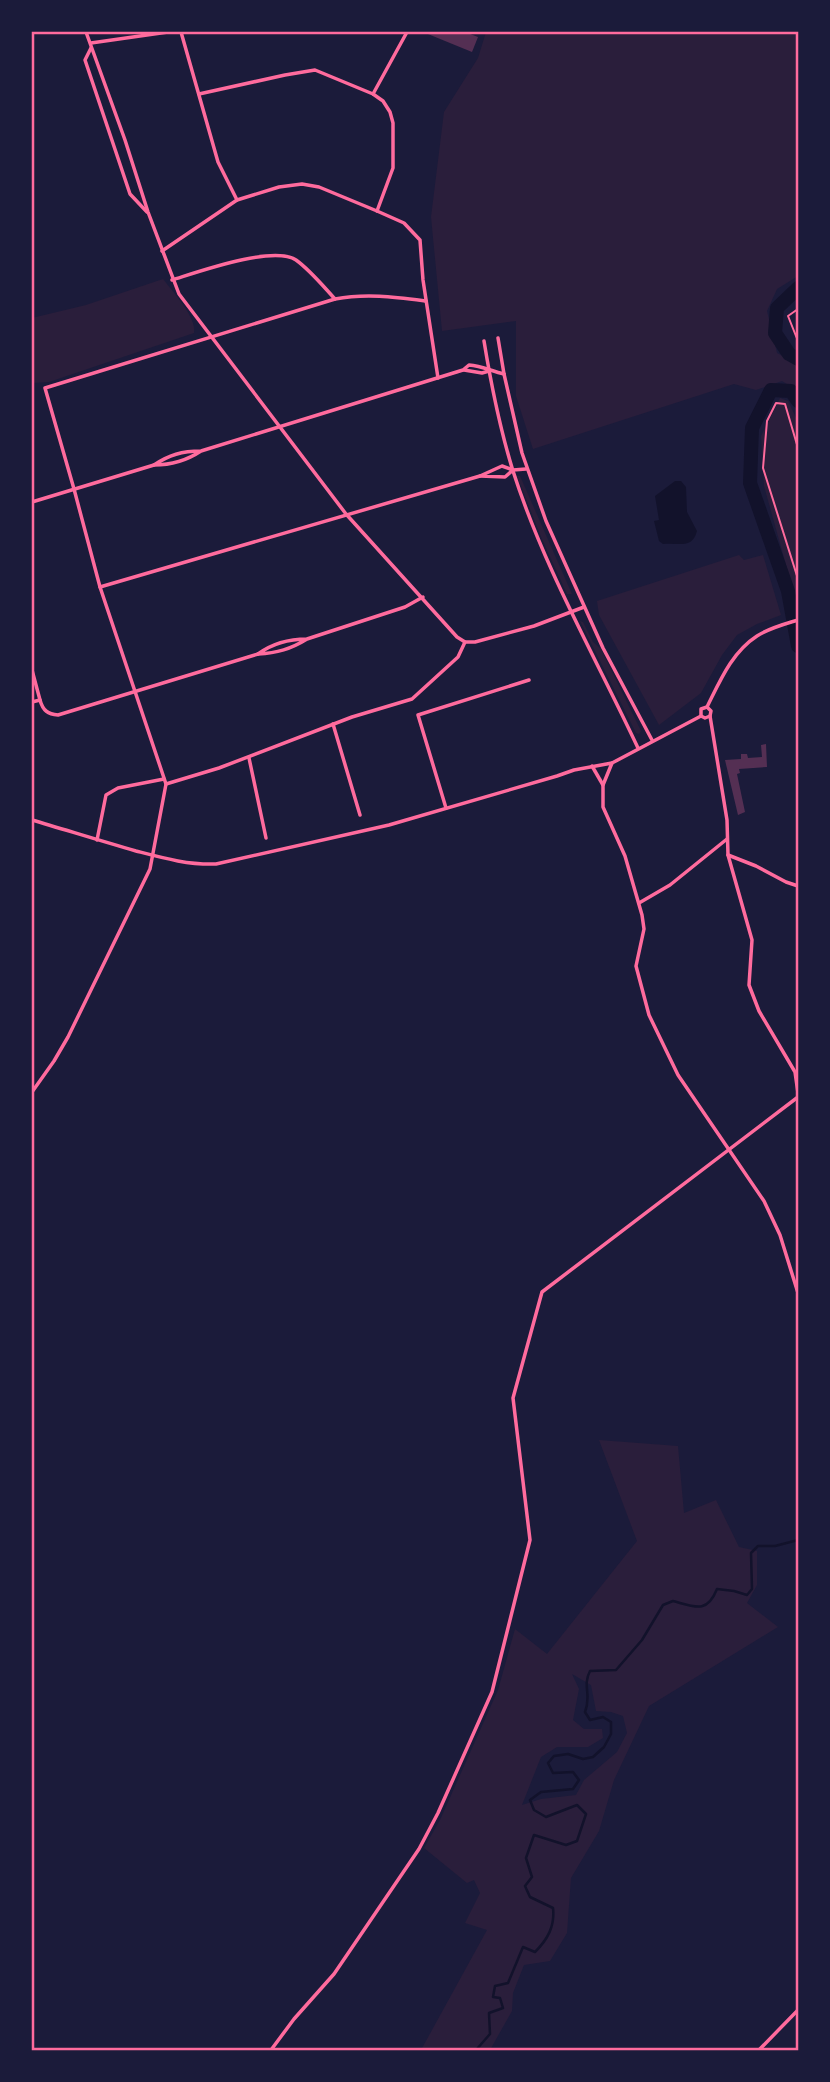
<svg xmlns="http://www.w3.org/2000/svg" width="830" height="2082" font-family="Signika,sans-serif">
  <rect width="100%" height="100%" fill="#1b1b3a"/>
  <g fill="#2a1e3b" fill-rule="evenodd">
    <polygon points="486,32 798,32 798,276 777,289 767,311 777,353 798,364 798,391 782,381 756,390 734,384 533,449 516,396 516,321 442,331 431,217 444,112 478,58"/>
    <path d="M163 279C173 292 197 318 194 333L49 382 32 383V318L86 305Z"/>
    <polygon points="780,398 788,401 798,422 798,608 764,486 761,436"/>
    <polygon points="517,476 520,476 572,594 567,594 541,537"/>
    <polygon points="739,555 744,560 763,555 781,615 757,624 737,635 722,655 701,693 659,725 599,615 597,601"/>
    <polygon points="580,621 583,622 593,642 601,649 641,731 639,734 636,733"/>
    <path d="M599 1440 678 1446 684 1513 716 1500 739 1547 757 1551V1585L747 1603 778 1627 649 1706 614 1780 599 1831 571 1878 567 1933 550 1961 524 1965 513 1993 512 2011 490 2050H421L487 1930 465 1923 480 1893 474 1880 467 1883 424 1848 440 1820 498 1690 515 1629 547 1654 637 1541ZM572 1674 591 1685 596 1711 611 1712 623 1716 627 1733 617 1752 584 1780 576 1795 541 1799 522 1805 541 1757 557 1747H588L603 1738 602 1729H584L573 1720 579 1689Z"/>
  </g>
  <path fill="#12122b" d="M675 481H681L686 487 687 512 697 531C692 550 679 542 663 544L659 541 654 521 659 520 655 496Z"/>
  <g fill="none" stroke-linecap="round" stroke-linejoin="round">
    <path stroke="#12122b" stroke-width="2.5" d="M476 2050 490 2034 489 2013 503 2008 500 1998 493 1997 495 1986 508 1983 523 1947 535 1952C548 1939 555 1926 553 1908L530 1897 525 1886 532 1877 526 1858 534 1835 566 1845 577 1841 586 1814 577 1805 546 1817 534 1810 530 1800 541 1792 573 1789 579 1780 573 1772 553 1773 548 1763 554 1756 568 1754 583 1759 593 1757 604 1747 611 1734V1722L603 1717 590 1720 585 1712C592 1695 582 1686 590 1671L616 1670 642 1640 663 1605 673 1601C695 1607 707 1614 717 1589L734 1591 747 1595 752 1589 751 1553 758 1546H775L798 1540"/>
    <g stroke="#12122b" stroke-width="14">
      <polyline points="798,288 777,308 775,333 789,354 798,359"/>
      <polyline points="798,401 791,391 771,390 752,428 750,483 788,591 798,646"/>
    </g>
  </g>
  <g fill="#542f53">
    <polygon points="423,32 465,32 478,37 472,52"/>
    <polygon points="766,744 767,767 739,769 740,773 737,774 745,812 738,815 725,760 741,759 741,754 747,754 748,758 762,757 761,745"/>
  </g>
  <g fill="none" stroke-linecap="round" stroke-linejoin="round">
    <g stroke="#ff6b9d" stroke-width="2">
      <polyline points="798,309 788,316 798,341"/>
      <polyline points="798,448 785,404 776,403 767,421 763,468 798,579"/>
    </g>
    <g stroke="#ff6b9d" stroke-width="3.5">
      <polyline points="86,32 125,140 148,212 179,294 346,514 457,637 465,642 475,642 534,626 584,607"/>
      <polyline points="181,32 218,162 237,200"/>
      <polyline points="91,43 168,32"/>
      <polyline points="91,48 85,60 130,194 147,212"/>
      <polyline points="199,94 285,75 315,70 373,94 383,101 390,112 393,123 393,168 377,211"/>
      <polyline points="373,94 407,32"/>
      <polyline points="162,251 237,200 279,187 302,184 319,187 377,211 404,223 420,240 423,280 438,378"/>
      <path d="M172 280C198 272 273 245 296 260 310 270 323 286 335 299"/>
      <polyline points="498,338 504,374 522,453 546,521 603,648 652,740"/>
      <path d="M484 341C491 384 500 429 513 471 544 568 595 656 638 748"/>
      <polyline points="464,370 482,373 489,371"/>
      <path d="M201 451C186 461 171 465 154 465 169 455 182 451 201 451L463 370 469 365C482 366 491 371 504 374"/>
      <polyline points="513,470 505,477 480,476 502,466 513,470 526,469"/>
      <polyline points="32,502 154,465"/>
      <polyline points="100,587 480,476"/>
      <path d="M307 639C288 639 273 643 258 654 277 653 291 649 307 639L405 607 423 597"/>
      <polyline points="32,670 40,700"/>
      <path d="M32 702 40 700C43 711 48 714 58 715L258 654"/>
      <polyline points="707,707 711,711 710,716 727,820 728,855 752,940 749,985 759,1011 795,1072 798,1093"/>
      <path d="M701 716V709L707 707C720 681 732 652 757 636 769 628 785 624 798 620"/>
      <polyline points="333,724 360,815"/>
      <polyline points="249,758 266,838"/>
      <polyline points="612,763 603,785 603,807 625,856 642,915 644,929 636,966 649,1015 678,1075 764,1201 780,1235 798,1293"/>
      <polyline points="592,766 603,785"/>
      <polyline points="166,784 219,768 352,717 412,699 458,657 465,642"/>
      <polyline points="446,808 418,715 529,680"/>
      <path d="M32 820C66 830 101 841 136 851 163 858 188 865 216 864L389 825 557 776 574 770 612 763 701 716 705 718 710 716"/>
      <polyline points="97,840 106,795 118,788 164,779"/>
      <polyline points="728,855 756,866 786,882 798,886"/>
      <polyline points="639,903 670,885 727,839"/>
      <path d="M32 1092 54 1061 68 1037 150 869 166 784 100 587 74 489 45 388 335 299C366 293 395 297 426 301"/>
      <polyline points="271,2050 294,2019 334,1974 419,1849 438,1813 492,1692 530,1540 513,1398 542,1292 798,1097"/>
      <polyline points="759,2050 798,2010"/>
    </g>
  </g>
  <rect width="830" height="2082" fill="none" stroke="#1b1b3a" stroke-width="66"/>
  <rect x="33" y="33" width="764" height="2016" fill="none" stroke="#ff6b9d" stroke-width="2.5"/>
</svg>
